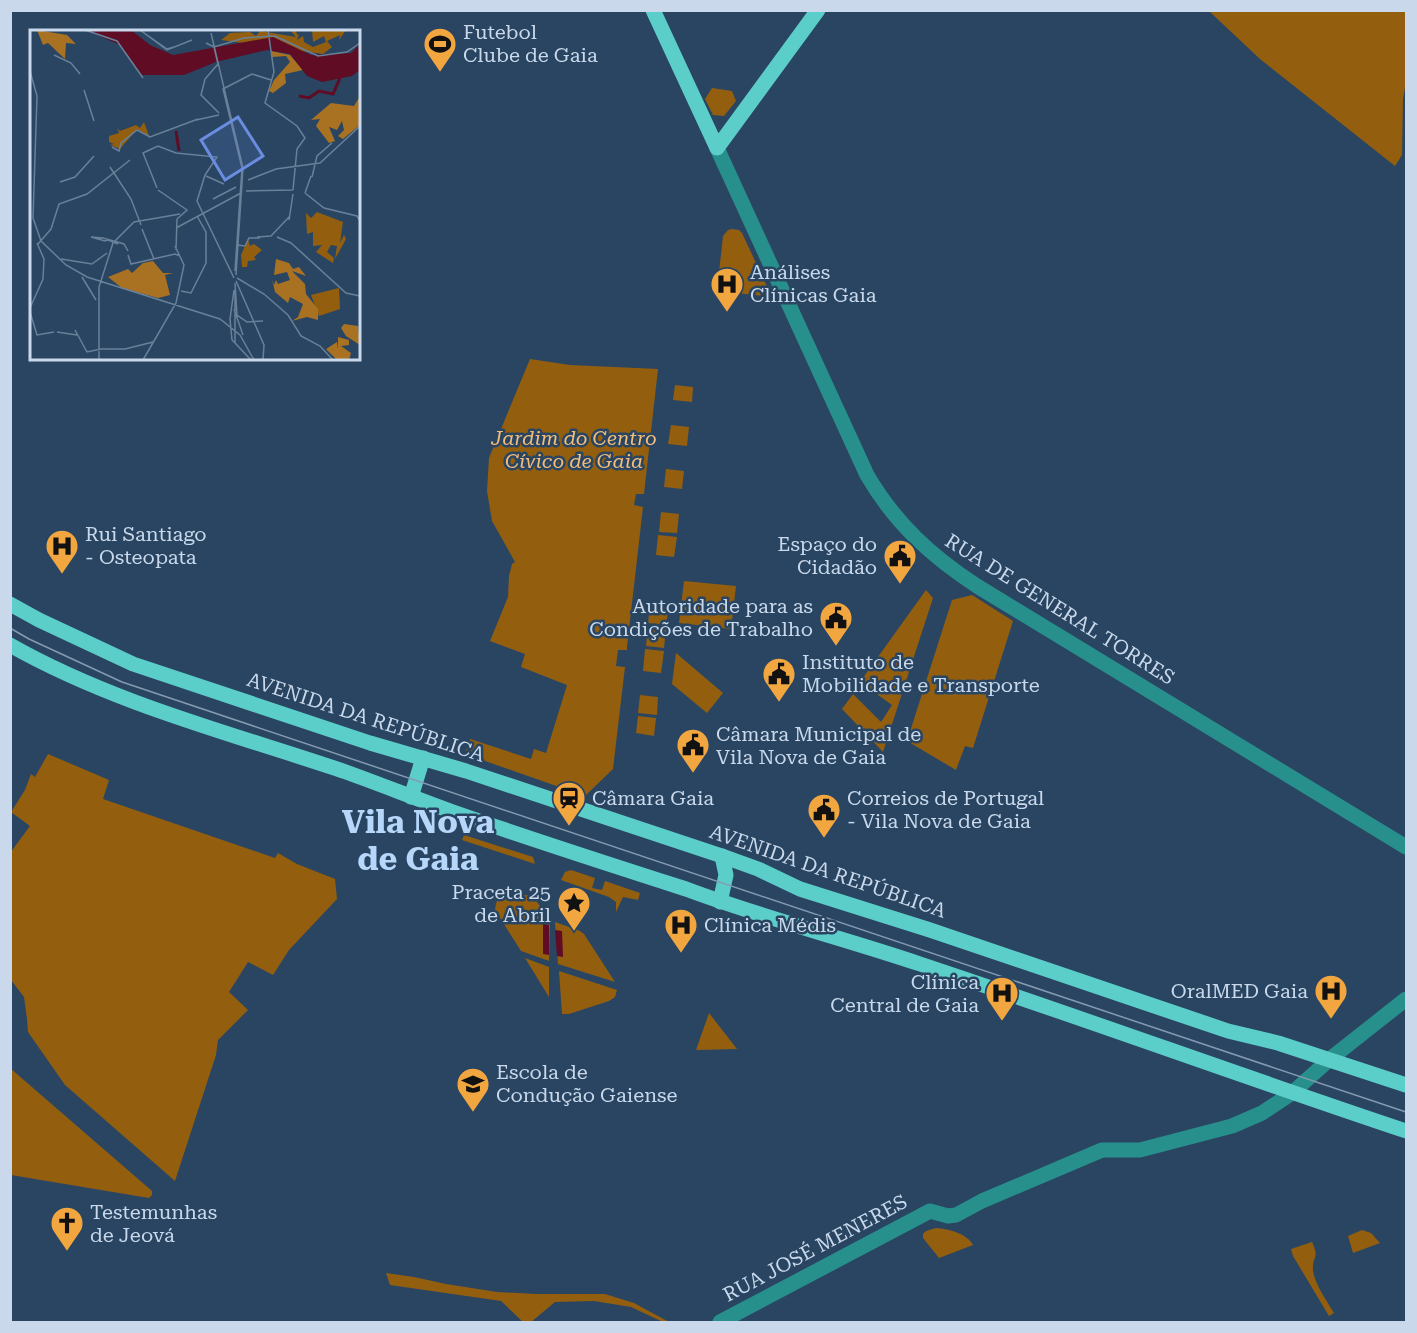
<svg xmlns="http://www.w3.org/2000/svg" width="1417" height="1333" font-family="'Roboto Serif',serif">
  <rect width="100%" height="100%" fill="#294562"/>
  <g fill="#935f0f">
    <polygon points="1209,11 1406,11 1406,82 1403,99 1402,155 1395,166 1260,59"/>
    <polygon points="712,88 732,91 736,101 724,116 713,115 705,99"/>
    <polygon points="732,229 739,230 742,233 770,293 764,296 717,291 723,236 728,230"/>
    <polygon points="530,359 570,365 658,369 644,494 636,494 634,505 643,507 627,647 627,650 618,650 616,666 625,667 613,769 585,796 465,754 470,739 531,759 534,749 546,753 567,685 521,667 525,654 490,641 508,597 509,576 512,564 515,562 492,521 487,491 489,458"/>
    <polygon points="675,385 693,387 692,402 673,400"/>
    <polygon points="671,425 689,427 687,446 668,444"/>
    <polygon points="666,469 684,471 682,489 664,487"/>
    <polygon points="661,512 679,514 677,533 659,532"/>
    <polygon points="658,535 677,537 674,557 656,555"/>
    <polygon points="684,581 736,586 731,629 679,623"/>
    <polygon points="926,590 933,598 883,752 842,709 853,694 881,722 892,705 860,682"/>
    <polygon points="972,595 1013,621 973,748 965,746 956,770 907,741 952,600"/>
    <polygon points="650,604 669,606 666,625 648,623"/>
    <polygon points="648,627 666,629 664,648 646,646"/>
    <polygon points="645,649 664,651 661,673 643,671"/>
    <polygon points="676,653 723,693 707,713 672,684"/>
    <polygon points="640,695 658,697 657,715 638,713"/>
    <polygon points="638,716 656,718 654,736 636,733"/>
    <polygon points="48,754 109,780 103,799 275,858 278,853 297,864 335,879 337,899 289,950 273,975 248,962 229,992 248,1010 218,1040 216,1055 175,1181 65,1085 28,1032 27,1019 24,997 11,980 10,853 30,826 11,812 25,790 31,774 35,777"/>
    <polygon points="464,835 533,857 535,864 462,840"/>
    <polygon points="571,870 595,878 592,888 602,890 605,881 640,893 638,900 623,897 616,912 616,902 609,897 561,880 565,872"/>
    <path d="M529 895C539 900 541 911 550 919L549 961 521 951 495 910C496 904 496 900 501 897Z"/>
    <polygon points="555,922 580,931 584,934 615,982 558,964"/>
    <polygon points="525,958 549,967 549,997"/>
    <polygon points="559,971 617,990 615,997 609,1001 569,1014 562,1014"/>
    <polygon points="709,1013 737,1049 696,1050"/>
    <polygon points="10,1068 152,1191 152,1195 149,1198 11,1175"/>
    <path d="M936 1228C949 1229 966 1233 973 1245L939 1258 923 1238V1234L926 1231Z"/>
    <polygon points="1362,1230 1371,1233 1380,1243 1353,1253 1348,1236"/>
    <path d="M1312 1242C1320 1259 1312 1256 1313 1270 1314 1283 1327 1301 1334 1313L1329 1316 1293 1256 1291 1249Z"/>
    <polygon points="386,1273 414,1277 446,1284 497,1292 536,1294 605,1294 634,1303 669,1322 663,1322 631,1307 594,1301 555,1302 531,1322 523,1322 501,1301 390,1285"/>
  </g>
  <g fill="#5f0c24">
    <polygon points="543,923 549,925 549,955 543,954"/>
    <polygon points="555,930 562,931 563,957 557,956"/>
  </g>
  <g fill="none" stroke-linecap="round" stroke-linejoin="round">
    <g stroke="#28908c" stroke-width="15">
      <path d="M717 148 867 475C895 523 931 556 977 586L1406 847"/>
      <polyline points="720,1322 930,1211 948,1216 956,1215 982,1201 1102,1150 1140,1150 1232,1126 1262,1113 1292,1093 1330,1059 1406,999"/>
    </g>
    <g stroke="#5ccec9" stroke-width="15">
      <polyline points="653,10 717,148 818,10"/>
      <polyline points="10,604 39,620 133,664 370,743 466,771 722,856 758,869 800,889 930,930 1228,1031 1278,1043 1406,1085"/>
      <path d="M10 645C114 704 234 734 346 772 382 785 417 799 453 812 530 839 608 864 686 889 763 918 843 938 920 964 1083 1018 1244 1077 1406 1131"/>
      <polyline points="411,797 423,758"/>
      <polyline points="720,902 726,875 722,856"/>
    </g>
    <polyline stroke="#859ab0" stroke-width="1.5" points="10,628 29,639 122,682 1406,1112"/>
  </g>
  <defs>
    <g id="stadium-pin" transform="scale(1.725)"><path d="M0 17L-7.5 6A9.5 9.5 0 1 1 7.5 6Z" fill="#f1a63f" stroke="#294562"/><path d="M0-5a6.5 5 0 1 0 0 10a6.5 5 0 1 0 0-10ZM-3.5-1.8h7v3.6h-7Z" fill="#111"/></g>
    <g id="hospital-pin" transform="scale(1.725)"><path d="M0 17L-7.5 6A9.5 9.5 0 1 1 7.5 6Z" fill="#f1a63f" stroke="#294562"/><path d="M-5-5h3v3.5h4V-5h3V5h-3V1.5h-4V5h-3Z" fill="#111"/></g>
    <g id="civic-pin" transform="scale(1.725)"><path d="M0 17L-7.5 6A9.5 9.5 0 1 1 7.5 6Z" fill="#f1a63f" stroke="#294562"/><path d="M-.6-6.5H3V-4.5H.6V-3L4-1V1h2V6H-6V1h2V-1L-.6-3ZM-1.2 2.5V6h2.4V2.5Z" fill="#111"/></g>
    <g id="station-pin" transform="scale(1.725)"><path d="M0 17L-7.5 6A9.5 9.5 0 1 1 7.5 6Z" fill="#f1a63f" stroke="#294562"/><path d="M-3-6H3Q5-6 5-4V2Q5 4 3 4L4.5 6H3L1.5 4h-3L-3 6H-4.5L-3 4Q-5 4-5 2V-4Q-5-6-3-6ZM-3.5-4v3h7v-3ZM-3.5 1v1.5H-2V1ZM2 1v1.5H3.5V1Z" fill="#111"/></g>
    <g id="sight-pin" transform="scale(1.725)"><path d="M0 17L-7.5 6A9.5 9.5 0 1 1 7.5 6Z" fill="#f1a63f" stroke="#294562"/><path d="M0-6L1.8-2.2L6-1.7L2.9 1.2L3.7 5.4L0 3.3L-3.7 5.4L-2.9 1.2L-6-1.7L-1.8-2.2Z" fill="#111"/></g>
    <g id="school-pin" transform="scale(1.725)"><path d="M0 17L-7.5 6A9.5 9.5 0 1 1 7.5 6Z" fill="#f1a63f" stroke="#294562"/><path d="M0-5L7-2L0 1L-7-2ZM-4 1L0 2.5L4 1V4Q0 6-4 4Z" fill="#111"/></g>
    <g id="church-pin" transform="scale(1.725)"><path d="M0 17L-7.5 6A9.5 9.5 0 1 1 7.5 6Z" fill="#f1a63f" stroke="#294562"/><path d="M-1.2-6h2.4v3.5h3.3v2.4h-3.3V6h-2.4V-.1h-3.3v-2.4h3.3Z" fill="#111"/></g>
  </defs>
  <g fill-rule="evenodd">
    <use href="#stadium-pin" x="440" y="44"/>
    <use href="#hospital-pin" x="727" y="284"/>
    <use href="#hospital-pin" x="62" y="546"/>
    <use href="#civic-pin" x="900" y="556"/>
    <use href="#civic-pin" x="836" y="618"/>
    <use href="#civic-pin" x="779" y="674"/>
    <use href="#civic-pin" x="693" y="745"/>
    <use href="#station-pin" x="569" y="798"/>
    <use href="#civic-pin" x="824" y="810"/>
    <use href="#sight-pin" x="574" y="903"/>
    <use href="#hospital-pin" x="681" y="925"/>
    <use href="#hospital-pin" x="1331" y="991"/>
    <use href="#hospital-pin" x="1002" y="993"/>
    <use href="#school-pin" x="473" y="1084"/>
    <use href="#church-pin" x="67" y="1223"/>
  </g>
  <g text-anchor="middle" stroke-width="5" stroke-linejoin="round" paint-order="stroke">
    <g font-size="20" fill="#c9d9eb" stroke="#294562" text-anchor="start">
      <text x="463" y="39">Futebol<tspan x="463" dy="23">Clube de Gaia</tspan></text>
      <text x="750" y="279">Análises<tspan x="750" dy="23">Clínicas Gaia</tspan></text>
      <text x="85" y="541">Rui Santiago<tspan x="85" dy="23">- Osteopata</tspan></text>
      <text x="877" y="551" text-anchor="end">Espaço do<tspan x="877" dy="23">Cidadão</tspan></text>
      <text x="813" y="613" text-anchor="end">Autoridade para as<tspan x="813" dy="23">Condições de Trabalho</tspan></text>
      <text x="802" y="669">Instituto de<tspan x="802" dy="23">Mobilidade e Transporte</tspan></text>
      <text x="716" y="741">Câmara Municipal de<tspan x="716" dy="23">Vila Nova de Gaia</tspan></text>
      <text x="592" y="805">Câmara Gaia</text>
      <text x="847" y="805">Correios de Portugal<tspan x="847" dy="23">- Vila Nova de Gaia</tspan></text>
      <text x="551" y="899" text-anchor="end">Praceta 25<tspan x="551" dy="23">de Abril</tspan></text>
      <text x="704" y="932">Clínica Médis</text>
      <text x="979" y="989" text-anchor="end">Clínica<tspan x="979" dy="23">Central de Gaia</tspan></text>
      <text x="1308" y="998" text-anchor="end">OralMED Gaia</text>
      <text x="496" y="1079">Escola de<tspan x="496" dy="23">Condução Gaiense</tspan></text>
      <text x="90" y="1219">Testemunhas<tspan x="90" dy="23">de Jeová</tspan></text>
    </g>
    <g font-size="20" font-style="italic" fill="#f3bd7b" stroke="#294562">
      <text x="574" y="445">Jardim do Centro<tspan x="574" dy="23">Cívico de Gaia</tspan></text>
    </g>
    <g font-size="20" fill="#c9d9eb" stroke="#294562">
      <text transform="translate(1060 609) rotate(32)" y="7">RUA DE GENERAL TORRES</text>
      <text transform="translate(366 717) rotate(18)" y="7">AVENIDA DA REPÚBLICA</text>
      <text transform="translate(828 871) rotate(19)" y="7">AVENIDA DA REPÚBLICA</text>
      <text transform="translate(815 1248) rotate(-28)" y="7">RUA JOSÉ MENERES</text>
    </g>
    <g font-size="32" font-weight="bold" fill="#b6d6fa" stroke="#294562">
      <text x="418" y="833">Vila Nova<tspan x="418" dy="37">de Gaia</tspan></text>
    </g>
  </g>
  <g transform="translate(30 30)">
    <rect width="330" height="330" fill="#294562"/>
    <path d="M260 0H266L267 5 269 4 267 10 273 6 274 12 283 17 296 12 294 6 283 12 282 0H316L309 10 310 5 297 11 302 17 293 24 191 10 200 3 220 2 226 6 230 1 266 7ZM114 92 119 106 107 99 90 119 80 115 84 114 79 112V106L89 103 87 98 90 101 106 95 110 98ZM287 182 313 192 310 213 314 205 316 209 305 229 307 216 301 215 297 222 304 228 303 233 286 222 292 215 283 216V202L277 204 276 183 281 188ZM218 209 220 216 224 214 232 220 224 227 226 230 218 231 217 237H212L211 225ZM309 258 310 279 289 286 281 265Z" fill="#935f0f"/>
    <path d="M7 0 37 5 46 14 36 13 35 29 18 13 13 15ZM241 21 260 25 273 40 255 44 256 53 243 63 239 61 244 50 260 32 256 26 242 27ZM330 66V95L313 109 308 106 314 100 312 91 307 100 299 97 305 111 299 113 286 96 290 89 281 90 301 73 324 76ZM246 229 259 233 263 239 269 237 276 246 262 241 275 254 276 264 288 279V290L277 287 262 291 268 287 273 274 260 267 258 273 245 262 242 249 244 255 246 250 248 254 260 250 257 242 244 245ZM123 231 133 243H143L135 245 140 265 128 268 92 258 78 247 98 239 102 243 113 233ZM314 294 328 296 330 315 316 306 311 298ZM308 307 319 310V315L311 316 321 323 319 330H307L296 319 307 312 308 319Z" fill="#a97222"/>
    <path d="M56 0H101L120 15 143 25 243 7 281 25 321 23 330 14V40L322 46 292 52 277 46 260 24 237 20 186 32 154 45H112L90 15Z" fill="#5f0c24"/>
    <path fill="none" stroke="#5f0c24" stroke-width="3" d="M269 66 279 68 289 61 303 64 310 48M146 101 149 121"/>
    <path fill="none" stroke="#698099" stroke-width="1.5" d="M55 0 87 11 113 48M110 0 137 20 162 10M110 0 137 19 144 17M238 0 244 42 235 73 267 96 275 108 267 119 263 160M181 3 213 138 206 245M176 13 184 17 214 8 245 6 288 26 317 22 330 13M184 17 188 34 175 49 171 65 189 83M24 25 41 33 50 44M0 41 7 66 3 188 11 211 36 235 57 247 190 289 210 305 224 330M222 44 241 50M54 60 64 91M166 90 189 85M82 117 89 121 91 113 107 100 120 107 168 89M80 137 101 169 111 195M175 145 167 171 204 248M176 146 194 154M282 147 287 126 302 113M218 150 246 139 290 133 330 96M30 152 45 147 64 126M127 158 113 123 128 116 146 123 187 127 175 145M128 160 157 180 147 189 146 220M216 161 263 160M275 163 281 146M275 163 294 178 327 186 330 191M183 169 206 157M259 190 263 164M146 198 211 163M112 199 124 229M227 207 241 206 260 186M247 207 261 213 316 263 330 266M8 214 21 199 29 174 57 164 100 130M88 214 78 210 75 211 61 207 73 208 94 214 98 221M207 215 215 216 219 208H230M98 225 101 234 145 224 150 226M31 229 62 234 77 223M205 241 212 138 193 59 222 44M52 247 66 270M207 248 234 264 258 285 271 306 290 316 303 330M206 251 234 315 233 330M205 253 207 285 217 292 233 291M204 260 200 289 202 310 205 313V260M151 261 161 263 176 233V202L167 186M0 278 13 249 14 229 7 213M204 279 213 305M0 282 7 305 24 302M45 300 57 322 71 319M27 302 47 305M205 313 221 330M71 319H95L123 312M69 330V257L83 213 104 192 150 184M113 330 146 273 154 235 145 216"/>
    <path fill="#6a8de1" fill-opacity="0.15" stroke="#6a8de1" stroke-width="3" d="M208 87 233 126 195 150 171 110Z"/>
    <rect width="330" height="330" fill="none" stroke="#c9d9eb" stroke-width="3"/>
  </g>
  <rect width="1417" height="1333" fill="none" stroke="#c9d9eb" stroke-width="24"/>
</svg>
